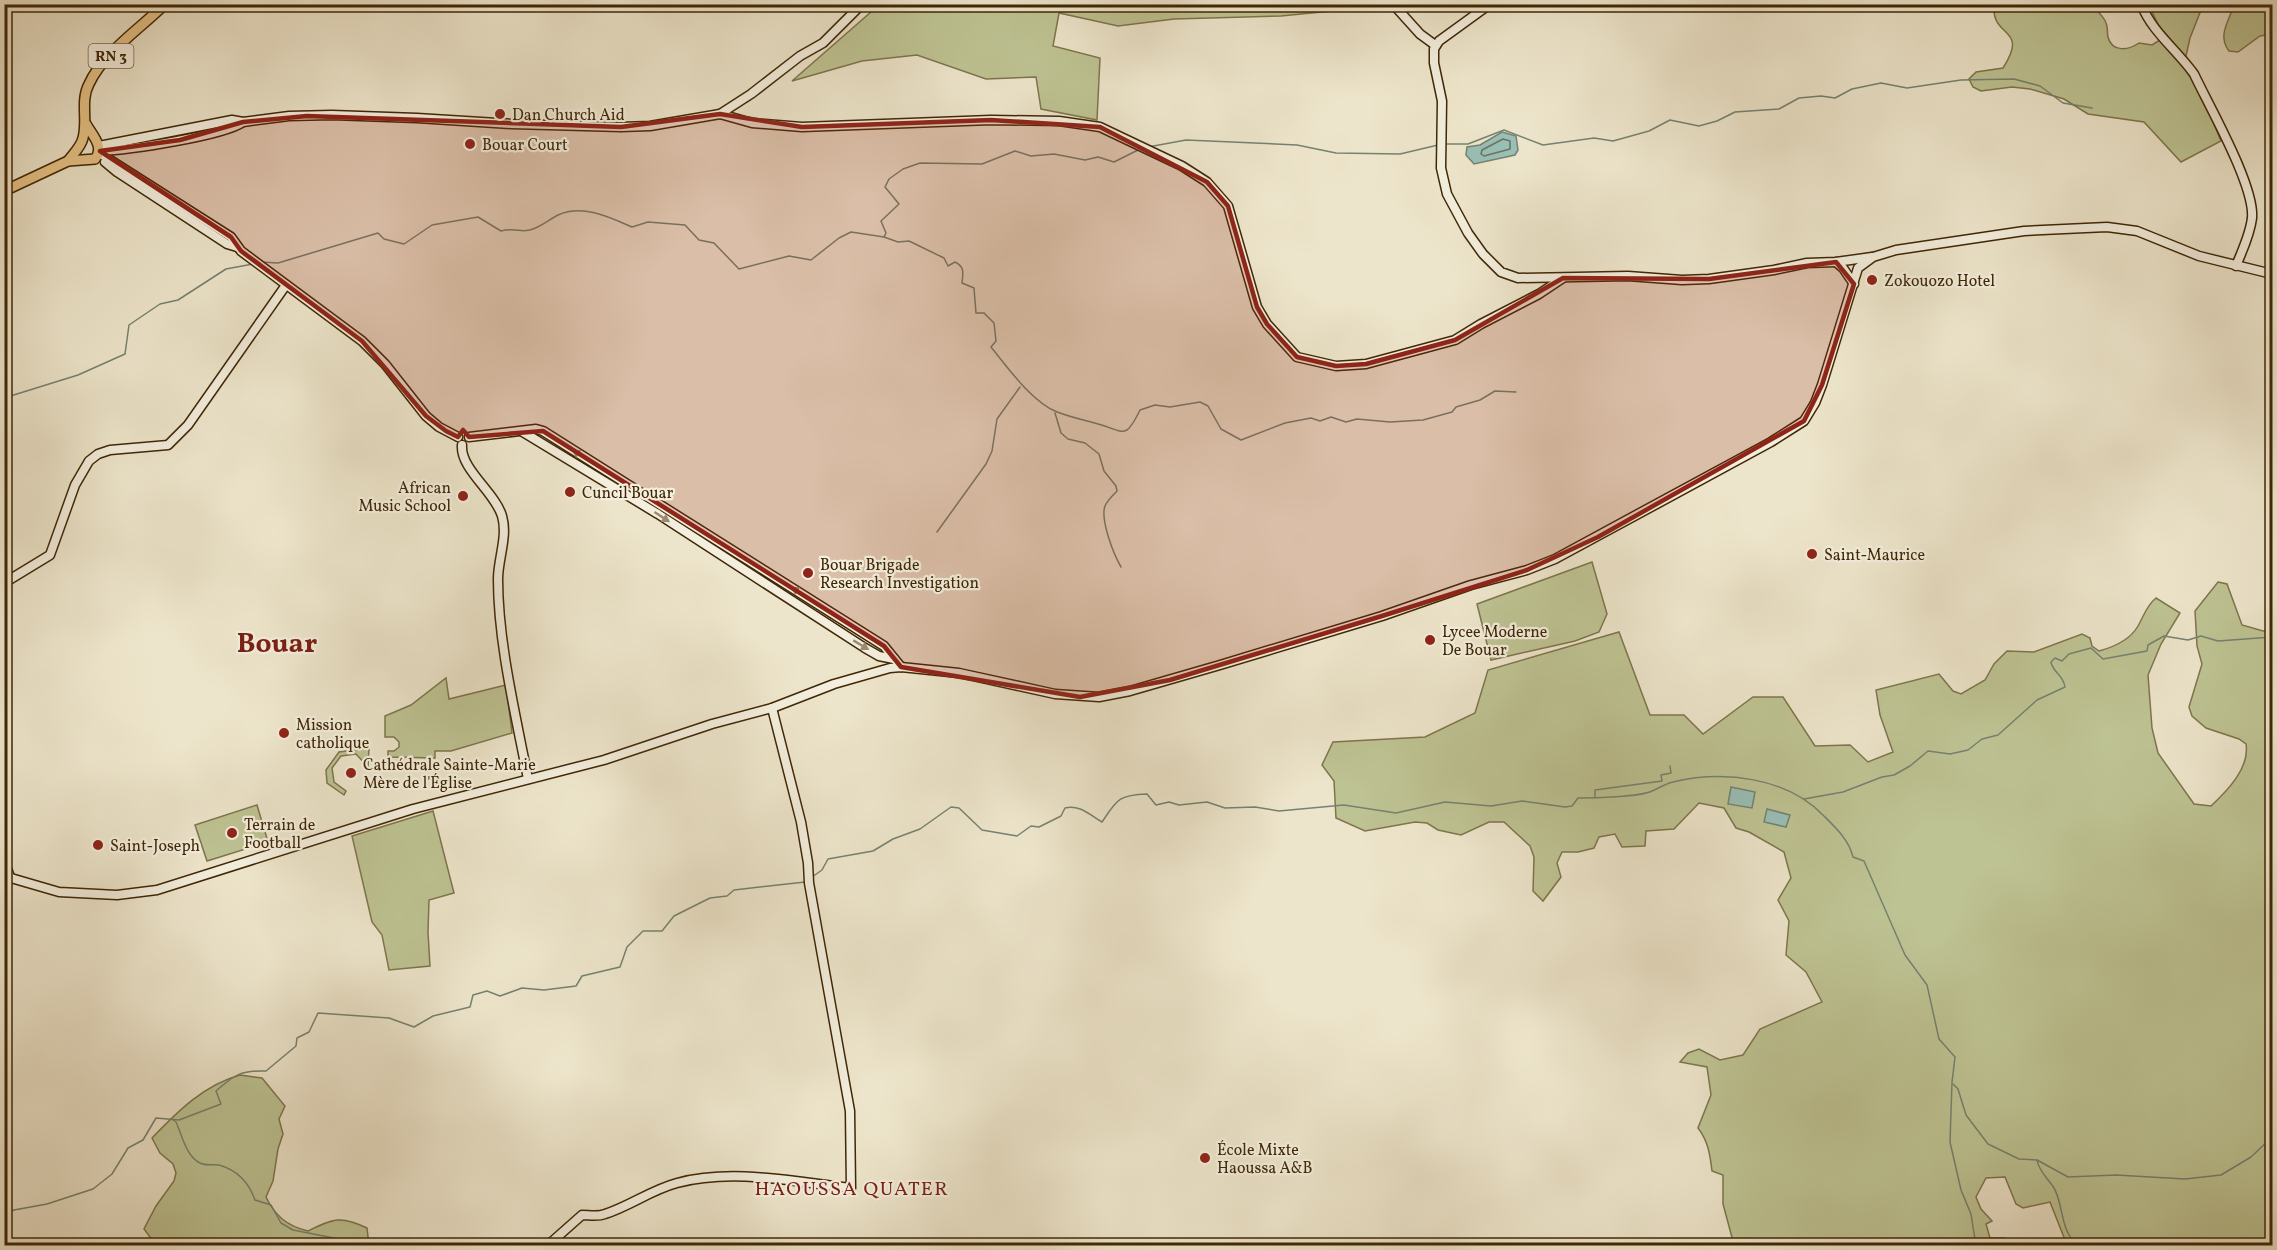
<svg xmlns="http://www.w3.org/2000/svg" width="2277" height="1250" font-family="Vollkorn,serif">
  <rect width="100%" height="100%" fill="#ede5cb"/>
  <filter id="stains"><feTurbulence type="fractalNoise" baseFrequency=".00333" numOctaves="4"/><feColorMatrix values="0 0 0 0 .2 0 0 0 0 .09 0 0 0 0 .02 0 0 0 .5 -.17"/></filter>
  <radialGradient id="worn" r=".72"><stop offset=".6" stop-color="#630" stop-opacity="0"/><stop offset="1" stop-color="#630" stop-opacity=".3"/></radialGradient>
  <g fill="#bec393" stroke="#7e754c" stroke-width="1.5">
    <path d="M2052 4C2065 8 2081 0 2094 8 2098 11 2105 19 2106 23 2108 27 2107 33 2108 37 2112 53 2129 50 2139 43L2152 45 2160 40 2161 31 2149 5H2203L2190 38 2186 56 2221 141 2181 162 2144 122 2088 114 2064 99 2030 89 2012 87 1981 91 1973 87 1969 79 1976 72 2003 68C2030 26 1991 39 1994 5Z"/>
    <polygon points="1371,5 1372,7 1281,16 1174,19 1118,26 1059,13 1053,46 1100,58 1097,120 1041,109 1036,77 986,79 917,55 862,61 792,81 879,5"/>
    <path d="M2232 5H2272V34L2260 36 2238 52 2229 51C2218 37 2227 24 2233 8Z"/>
    <polygon points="1592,562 1607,614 1599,632 1575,641 1491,660 1477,604"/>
    <path d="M2218 582 2227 584 2242 625 2263 631 2272 630V1245H2067L2050 1202 2023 1208 2016 1204 2005 1177 1986 1178 1976 1197 1981 1209 1992 1221 1986 1224 1990 1238H2005L2009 1245H1734L1723 1204V1175L1712 1171C1710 1154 1708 1141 1698 1128L1711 1095 1707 1067 1680 1062 1688 1053 1699 1049 1720 1060 1743 1055 1760 1029 1822 1002 1806 972 1786 955 1789 921 1778 900 1791 878 1784 852 1749 832 1736 828 1724 808 1699 803 1674 829 1646 831 1645 846 1622 847 1615 834 1599 837 1594 848 1578 852H1562L1557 863 1561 877 1543 901 1533 891 1534 857 1530 846 1504 822H1489L1461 835 1438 830 1427 823 1415 822 1365 831 1336 818 1334 781 1322 765 1333 742 1425 737 1475 713 1488 670 1619 632 1650 715H1684L1703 734 1753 697H1783L1815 746 1850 745 1868 762 1893 752 1880 715 1876 690 1939 674 1953 691 1961 694 1985 680 1994 664 2007 651 2034 652 2082 634 2090 638 2092 646 2099 651C2114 647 2130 640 2138 626 2144 616 2146 606 2156 598L2180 613 2161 644 2148 675 2152 728 2158 753 2194 804 2211 806C2227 791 2250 768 2246 744L2239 739 2206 728 2192 716 2189 707 2202 664 2197 646 2195 611Z"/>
    <polygon points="446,678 449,699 506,685 512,733 451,751 435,751 435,758 388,757 388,751 394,751 399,747 399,742 394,737 385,737 385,716 411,705"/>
    <polygon points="369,748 368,767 356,754 341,756 332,768 334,782 346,791 344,795 327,783 326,770 339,752"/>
    <polygon points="257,805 268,842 207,861 195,825"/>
    <polygon points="433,811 454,893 429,900 428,932 430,966 389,970 382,935 372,922 352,836"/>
    <path d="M240 1075 262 1078 285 1106 279 1119 283 1134 278 1149 273 1181 266 1197C275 1216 287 1226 308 1231 333 1219 340 1215 367 1228L369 1245H375H156L144 1229 156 1206 174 1181 176 1173 173 1164 160 1153 152 1138C178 1111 204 1085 240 1075Z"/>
  </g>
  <g fill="#99bfb7" stroke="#758270" stroke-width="1.5">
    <polygon points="1502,132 1516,136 1518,150 1515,155 1474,164 1466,155 1467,147 1480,145"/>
    <polygon points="1731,787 1755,792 1752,808 1728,804"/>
    <polygon points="1767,809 1790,815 1786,827 1764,822"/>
  </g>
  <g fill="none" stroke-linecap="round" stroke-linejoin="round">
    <polygon stroke="#6c735e" stroke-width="1.5" points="1503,139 1510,141 1510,149 1484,156 1481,154 1482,150"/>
    <g stroke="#758270" stroke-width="1.5">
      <polyline points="1446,144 1468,144 1504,130 1543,145 1594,138 1613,141 1649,131 1670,120 1699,126 1717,121 1735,112 1779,109 1799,98 1821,96 1835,98 1852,89 1881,83 1907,88 1961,80 2014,79 2040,86 2063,103 2092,108"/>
      <polyline points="1148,147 1186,140 1297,145 1336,153 1400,154 1438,145"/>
      <polyline points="884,237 886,233 881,221 899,204 885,187 889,179 903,169 920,163 982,164 1015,151 1031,156 1054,154 1085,160 1098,157 1114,162 1138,150"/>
      <path d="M261 262 278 263 378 233 384 239 404 244 432 225 478 217 501 231C516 227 522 234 533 229 542 226 550 219 558 215 583 204 609 217 632 227L648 222 685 225 699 240 714 243 739 269 789 256 811 260 839 238 851 232 884 237 898 242 909 241 944 258 948 266 955 262C965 267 963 273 962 283L974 288 976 313H984L994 323 996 341 991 347C1008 368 1032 402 1057 412 1070 417 1084 420 1098 424 1124 431 1125 441 1140 410L1155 405 1170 407 1200 402 1208 406 1221 429 1241 440 1285 423 1311 418 1320 421 1331 417 1346 422 1357 419 1390 422 1423 420 1452 412 1456 407 1480 400 1495 391 1516 392"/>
      <polyline points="4,398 78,375 125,354 129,325 160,304 178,300 226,269 253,264"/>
      <path d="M1055 413 1061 433 1068 439 1085 443 1099 454 1104 471 1116 486 1117 491C1113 495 1107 501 1105 506 1100 520 1114 555 1121 567"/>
      <polyline points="937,532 986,464 992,451 997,419 1020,387"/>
      <polyline points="1595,797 1595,790 1662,781 1661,775 1671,773 1670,766"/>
      <path d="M1804 799 1843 792 1882 777 1894 775 1910 766 1928 751 1950 754 1968 750 1982 739 1998 735 2037 700 2065 687C2063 674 2053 673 2051 662L2055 658 2062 661 2069 654 2091 648 2103 659 2147 651 2148 645 2164 636 2188 640 2201 636 2218 641 2272 637"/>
      <path d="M812 877 822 870 828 859 873 851 893 839 920 829 951 807 959 808 982 830 1017 836 1031 826 1039 827 1061 816 1065 808C1079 804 1090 815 1102 822 1117 800 1118 795 1147 794L1156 805 1169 802 1179 805 1207 802 1225 808 1255 807 1279 811 1344 805 1396 813 1445 802 1491 806 1522 801 1565 807 1572 806 1578 798C1593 798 1640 797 1652 791 1659 788 1665 784 1673 782 1723 770 1787 777 1824 816 1836 828 1849 840 1853 857L1864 861 1905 955 1927 985 1939 1039 1955 1057 1952 1082 1950 1142 1961 1190 1971 1214 1976 1246"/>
      <polyline points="1953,1084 1958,1089 1966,1115 1988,1144 2019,1159 2037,1160 2068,1177 2116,1175 2185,1179 2221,1175 2251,1157 2272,1137"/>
      <path d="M173 1120 176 1122C182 1135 186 1156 200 1163 205 1166 213 1164 219 1165 237 1170 249 1183 255 1200L271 1205 281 1223 293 1230 339 1239 351 1246"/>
      <path d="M2037 1160C2039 1172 2048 1178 2054 1188 2064 1205 2059 1229 2078 1246"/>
      <path d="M4 1214 14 1210 47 1204 93 1189 112 1174 128 1148 143 1140 156 1118 179 1120 221 1104 216 1091C234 1075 241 1070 266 1071L296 1046 297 1038 309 1032 318 1013 389 1018 414 1027 433 1016 470 1007 473 995 487 991 500 996 522 988 544 990 576 986 582 976 620 967 627 947 643 931H662L674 916 710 898 727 896 734 890 805 882"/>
    </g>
    <g stroke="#3f2705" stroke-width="11">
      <g id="secondary">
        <polyline points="1393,4 1420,34 1435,45"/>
        <polyline points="1490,4 1439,41 1434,49 1434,63 1442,101 1441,168 1447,194 1468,233 1483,254 1501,272 1518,278 1628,276 1682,280 1709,279 1774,270 1807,263 1836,262 1872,257"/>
        <path d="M2141 4C2152 32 2177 50 2194 74 2209 106 2255 186 2252 218 2250 235 2242 251 2236 266"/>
        <polyline points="720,114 751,94 800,56 823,43 862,4"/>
        <polyline points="99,146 232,120 243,122 289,116 332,115 417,118 512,124 621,127 650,126 720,114 752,123 802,127 991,120 1059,121 1100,127 1182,166 1207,182 1228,206 1257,307 1267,324 1297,357 1336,366 1366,364 1455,340 1481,324 1539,294 1563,278"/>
        <path d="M100 151C128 150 223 136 243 122"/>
        <polyline points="99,153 231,237 241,251 362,341 385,364 426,416 439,427 458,437"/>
        <polyline points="105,162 117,172 227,244 237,247"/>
        <polyline points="1836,262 1843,268 1854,284"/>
        <polyline points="523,432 658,514 865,648 879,656 894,659"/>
        <polyline points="469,437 536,429 543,431 884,646 901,667"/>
        <path d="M462 445C460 469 495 492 502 516 508 536 498 559 498 579 498 643 516 716 528 779"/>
        <polyline points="4,583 50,555 75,485 89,461 98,454 110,450 168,445 188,425 286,285"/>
        <polyline points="4,861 10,877"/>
        <polyline points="4,876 59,892 117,895 157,890 413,809 604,760 712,724 772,708 834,684 890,668 901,667 959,673 1055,694 1099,697 1130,691 1220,665 1382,616 1471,585 1527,570 1555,559 1771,442 1804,421 1815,403 1822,385 1858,268 1873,257 1896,250 2024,231 2107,227 2137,231 2199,256 2272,274"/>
        <path d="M547 1246 582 1215C589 1215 598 1217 605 1214 630 1206 651 1190 677 1183 733 1168 794 1182 851 1188L850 1111 809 883 808 863 801 822 772 708"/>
      </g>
    </g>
    <g stroke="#3f2705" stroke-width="12">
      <g id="primary">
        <path d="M68 161C73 154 81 147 83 138 88 120 80 101 89 84 103 53 141 28 165 4"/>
        <path d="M4 191 68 161 95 159C105 147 92 135 86 124"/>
      </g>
    </g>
    <use href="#secondary" stroke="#f3eedd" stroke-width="8"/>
    <use href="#primary" stroke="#e6c286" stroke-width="9"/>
  </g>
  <defs><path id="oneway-solid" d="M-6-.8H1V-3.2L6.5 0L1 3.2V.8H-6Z" transform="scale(1.5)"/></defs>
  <g fill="#998a71">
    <use href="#oneway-solid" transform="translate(580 455) rotate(-148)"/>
    <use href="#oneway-solid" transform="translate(662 517) rotate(33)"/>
    <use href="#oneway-solid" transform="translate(799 592) rotate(-147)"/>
    <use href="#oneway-solid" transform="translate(861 645) rotate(31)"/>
  </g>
  <path fill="#8f2418" fill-opacity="0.2" stroke="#8f2418" stroke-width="4.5" stroke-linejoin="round" d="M720 114 802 127 991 120 1100 127 1207 182 1228 206 1257 307 1267 324 1297 357 1336 366 1366 364 1455 340 1563 278 1709 279 1836 262 1854 284 1822 385 1804 421 1598 537 1527 570 1382 616 1170 680 1080 697 901 667 884 646 543 431 469 437 463 430 458 437 446 431 426 416 362 341 241 251 231 237 100 151 180 140 243 122 307 116 621 127Z"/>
  <g fill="#8f2418" stroke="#f3eedd" stroke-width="2">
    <circle cx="500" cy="114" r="6"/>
    <circle cx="470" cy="144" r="6"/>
    <circle cx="1872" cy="280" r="6"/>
    <circle cx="570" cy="492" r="6"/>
    <circle cx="463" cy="496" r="6"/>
    <circle cx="1812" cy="554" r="6"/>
    <circle cx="808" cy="573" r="6"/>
    <circle cx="1430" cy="640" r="6"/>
    <circle cx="284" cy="733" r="6"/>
    <circle cx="351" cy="773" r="6"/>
    <circle cx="232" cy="833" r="6"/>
    <circle cx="98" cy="845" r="6"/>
    <circle cx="1205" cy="1158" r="6"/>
  </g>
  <g text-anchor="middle" stroke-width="4.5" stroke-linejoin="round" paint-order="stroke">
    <rect fill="#f3eedd" stroke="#756346" stroke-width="1.5" x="88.5" y="44" width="45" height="24" rx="4.5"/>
    <g font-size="15" font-weight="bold" fill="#3f2705">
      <text x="111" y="61">RN 3</text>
    </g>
    <g font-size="16" fill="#3f2705" stroke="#f3eedd" text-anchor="start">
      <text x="512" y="120">Dan Church Aid</text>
      <text x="482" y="150">Bouar Court</text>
      <text x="1884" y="286">Zokouozo Hotel</text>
      <text x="451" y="493" text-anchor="end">African<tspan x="451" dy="18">Music School</tspan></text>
      <text x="582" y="498">Cuncil Bouar</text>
      <text x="1824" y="560">Saint-Maurice</text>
      <text x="820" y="570">Bouar Brigade<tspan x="820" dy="18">Research Investigation</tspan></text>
      <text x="1442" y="637">Lycee Moderne<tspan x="1442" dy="18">De Bouar</tspan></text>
      <text x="296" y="730">Mission<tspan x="296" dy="18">catholique</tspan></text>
      <text x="363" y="770">Cathédrale Sainte-Marie<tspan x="363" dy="18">Mère de l'Église</tspan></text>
      <text x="244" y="830">Terrain de<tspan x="244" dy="18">Football</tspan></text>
      <text x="110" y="851">Saint-Joseph</text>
      <text x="1217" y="1155">École Mixte<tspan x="1217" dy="18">Haoussa A&amp;B</tspan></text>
    </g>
    <g font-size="20" letter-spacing="1.5" fill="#7a1f14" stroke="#f3eedd">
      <text x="852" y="1195">HAOUSSA QUATER</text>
    </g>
    <g font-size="28" font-weight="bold" fill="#7a1f14" stroke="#f3eedd">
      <text x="277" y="652">Bouar</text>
    </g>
  </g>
  <rect width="2277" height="1250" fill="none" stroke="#ede5cb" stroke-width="24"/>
  <rect x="6" y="6" width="2265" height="1238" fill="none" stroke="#3f2705" stroke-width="3"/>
  <rect x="12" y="12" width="2253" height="1226" fill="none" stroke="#3f2705" stroke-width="1.5"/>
  <rect width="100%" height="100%" filter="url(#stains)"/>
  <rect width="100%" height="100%" fill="url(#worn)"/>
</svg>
